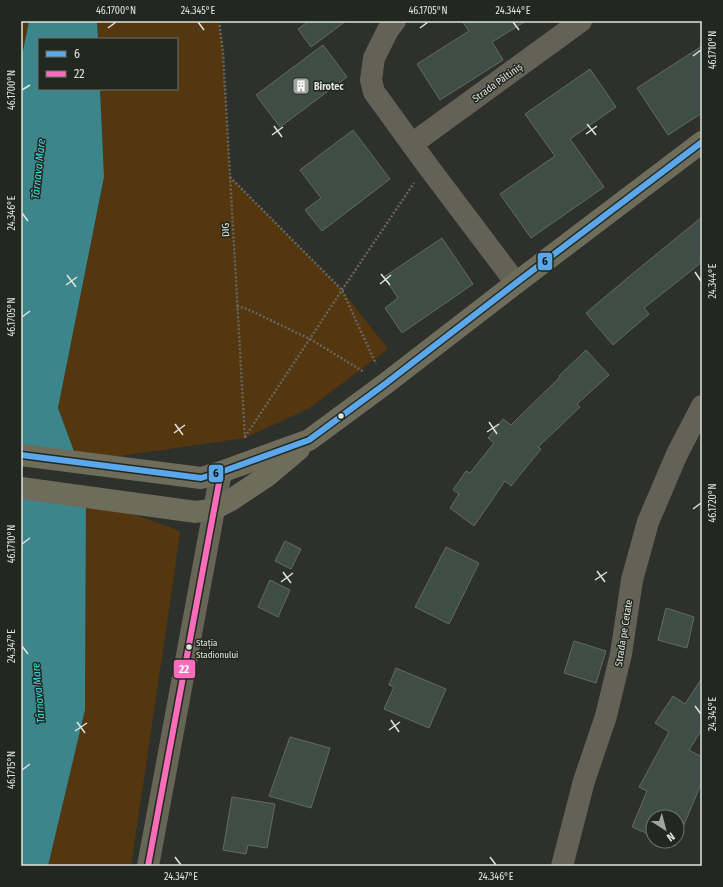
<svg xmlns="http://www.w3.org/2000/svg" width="723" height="887" font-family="'Fira Sans Condensed',sans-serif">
  <rect width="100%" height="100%" fill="#2d302b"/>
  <g fill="#54360f">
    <polygon points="21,21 29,21 21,61"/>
    <polygon points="97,21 219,21 223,53 230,177 342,290 388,349 308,409 245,438 78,462 58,408 104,177 100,89 177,89 177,39 98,39"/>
    <polygon points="86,497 180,531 173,583 131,866 48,866 85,710"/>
  </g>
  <g fill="#3c868b">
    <polygon points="29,21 97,21 98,39 39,39 39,89 100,89 104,177 58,408 78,462 21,455 21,61"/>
    <polygon points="21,488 86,497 85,710 48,866 21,866"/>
  </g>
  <g fill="#3e4d46" stroke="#666966">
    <polygon points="309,21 346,21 311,47 298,29"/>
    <polygon points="462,21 526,21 492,42 503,60 440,100 417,64 469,31"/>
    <polygon points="323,45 347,77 280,127 256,95"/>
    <polygon points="702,46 702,113 668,135 637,88"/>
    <polygon points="590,69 616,107 570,139 604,187 531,238 500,194 555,156 525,114"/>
    <polygon points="353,130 390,179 322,231 305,210 321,198 300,170"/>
    <polygon points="702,217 702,262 644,308 649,314 613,345 586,313 625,280"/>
    <polygon points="442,238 473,284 402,333 385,308 398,298 384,277"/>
    <polygon points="586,350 609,375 577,404 580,407 538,447 541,449 511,486 505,481 474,526 450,508 459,494 453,490 466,471 470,473 494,443 488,438 503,419 511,425 560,377 559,376"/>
    <polygon points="285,541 301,549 291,569 275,561"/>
    <polygon points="446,547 479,563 449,624 415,607"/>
    <polygon points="270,580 290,590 278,617 258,607"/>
    <polygon points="666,608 694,617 687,648 658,640"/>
    <polygon points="574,641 606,651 596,683 564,673"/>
    <polygon points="396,668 446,689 429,728 384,709 394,687 389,685"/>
    <polygon points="702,678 702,729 689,750 702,757 702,782 675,846 664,841 677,841 677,817 653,817 653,836 632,827 647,791 639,787 669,732 655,723 673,696 685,704"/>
    <polygon points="290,737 330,748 311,808 269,796"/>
    <polygon points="232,797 275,804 267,848 248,845 246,854 223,850"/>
  </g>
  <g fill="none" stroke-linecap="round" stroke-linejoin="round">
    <g stroke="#66665c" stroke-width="2.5" stroke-dasharray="2 2" stroke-linecap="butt">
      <polyline points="219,21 223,53 245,438"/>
      <polyline points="230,177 342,290 376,364"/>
      <polyline points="237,306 247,309 310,339 364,372"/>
      <polyline points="245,437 342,290 414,183"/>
    </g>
    <g stroke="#646256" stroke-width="22">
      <polyline points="395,21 388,30 374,58 371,80 374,92 427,165 516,283"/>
      <polyline points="412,144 581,21"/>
      <polyline points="562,866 584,781 606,716 621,654 632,580 648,522 677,454 702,406"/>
    </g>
    <polyline stroke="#676556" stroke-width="22" points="148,866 221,472"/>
    <g stroke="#6e6c5a" stroke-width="22">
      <polyline points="21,455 201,478 221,472 309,440 385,384 516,283 702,142"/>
      <polyline points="21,488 196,512 214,509 231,500 267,476 299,449"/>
    </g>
    <g stroke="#22281f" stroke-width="9">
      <polyline id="bus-1" points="21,455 201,478 221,472 309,440 385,384 516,283 702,142"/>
    </g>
    <g stroke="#22281f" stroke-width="9">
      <polyline id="bus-2" points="148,866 221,472"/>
    </g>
    <use href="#bus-1" stroke="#5aa8eb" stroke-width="6"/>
    <use href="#bus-2" stroke="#fb6dba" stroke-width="6"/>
  </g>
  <path fill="none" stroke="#e0e4de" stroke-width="1.5" d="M198 22 204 30M513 22 519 30M108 28 116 22M420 28 428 22M693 56 701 50M22 90 30 85M587 124 596 135M274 126 282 137M586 134 597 126M272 135 283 127M22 213 28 221M695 272 701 281M381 274 390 285M67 275 76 287M380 284 391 275M66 285 77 277M22 317 30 311M489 422 497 434M175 424 183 435M487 432 499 424M174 433 185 425M693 509 701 503M22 544 30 538M597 571 605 582M283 572 291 583M595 580 607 572M281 582 293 573M22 646 28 654M695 706 701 714M391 720 399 732M77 722 85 733M389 730 400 722M75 731 87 723M22 770 30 764M175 857 181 865M490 857 496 865"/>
  <defs>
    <g id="building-square" transform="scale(0.9)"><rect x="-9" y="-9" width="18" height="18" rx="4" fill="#a1a59f" stroke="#22281f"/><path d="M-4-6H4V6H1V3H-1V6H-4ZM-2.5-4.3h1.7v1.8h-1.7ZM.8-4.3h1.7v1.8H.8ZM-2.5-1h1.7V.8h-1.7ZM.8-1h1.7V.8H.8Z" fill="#fff"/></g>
  </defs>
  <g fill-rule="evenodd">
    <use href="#building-square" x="301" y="86"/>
  </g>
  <g fill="#e0e4de" stroke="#22281f" stroke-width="1.5">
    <circle cx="341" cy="416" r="3.5"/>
    <circle cx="189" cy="647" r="3.5"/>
  </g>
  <g text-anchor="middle" stroke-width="3" stroke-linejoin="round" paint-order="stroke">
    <g font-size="9" fill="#e0e4de" stroke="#22281f" text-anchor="start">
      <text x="196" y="646">Stația<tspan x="196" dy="12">Stadionului</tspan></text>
    </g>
    <g font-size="10" fill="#e0e4de" stroke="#22281f">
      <text transform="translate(497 82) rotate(-36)" y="4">Strada Păltiniș</text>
      <text transform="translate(225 230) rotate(-93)" y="4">DIG</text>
      <text transform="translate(623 633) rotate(-81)" y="4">Strada pe Cetate</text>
    </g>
    <g font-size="10" font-weight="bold" fill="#e0e4de" stroke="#22281f" text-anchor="start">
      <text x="314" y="90">Birotec</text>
    </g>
    <g font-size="11" font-style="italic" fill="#3edde9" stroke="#22281f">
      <text transform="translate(38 169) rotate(-84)" y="4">Târnava Mare</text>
      <text transform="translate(38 693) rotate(-95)" y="4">Târnava Mare</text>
    </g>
  </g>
  <g stroke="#22281f" stroke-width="1.5">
    <rect x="537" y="252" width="16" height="19" rx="4" fill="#5aa8eb"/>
    <rect x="208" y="464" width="16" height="19" rx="4" fill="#5aa8eb"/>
    <rect x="173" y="659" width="23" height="20" rx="4" fill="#fb6dba"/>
  </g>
  <g font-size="11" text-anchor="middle" font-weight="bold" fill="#fff">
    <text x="184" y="673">22</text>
  </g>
  <g font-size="11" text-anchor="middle" font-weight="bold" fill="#111">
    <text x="545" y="265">6</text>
    <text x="216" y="477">6</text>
  </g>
  <rect width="723" height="887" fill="none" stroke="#22281f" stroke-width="44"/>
  <rect x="38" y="38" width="140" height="52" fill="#22281f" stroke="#6e736b"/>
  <rect x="46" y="51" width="20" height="6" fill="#5aa8eb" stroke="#6e736b"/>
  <text x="74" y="58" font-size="12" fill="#e0e4de">6</text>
  <rect x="46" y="71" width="20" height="6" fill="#fb6dba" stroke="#6e736b"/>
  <text x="74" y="78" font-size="12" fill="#e0e4de">22</text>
  <g transform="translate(665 829) rotate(144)"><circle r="19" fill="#22281f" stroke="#6e736b"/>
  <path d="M0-3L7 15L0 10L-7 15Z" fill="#a1a59f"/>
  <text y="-6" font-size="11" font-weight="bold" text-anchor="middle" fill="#e0e4de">N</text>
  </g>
  <rect x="22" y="22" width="679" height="843" fill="none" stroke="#e0e4de" stroke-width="1.5"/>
  <g font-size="10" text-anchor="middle" fill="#e0e4de">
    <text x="116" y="14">46.1700°N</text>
    <text x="198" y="14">24.345°E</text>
    <text x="428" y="14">46.1705°N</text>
    <text x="513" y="14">24.344°E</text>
    <text transform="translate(712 50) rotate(-90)" y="4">46.1710°N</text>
    <text transform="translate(11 90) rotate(-90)" y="4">46.1700°N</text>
    <text transform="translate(11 213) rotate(-90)" y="4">24.346°E</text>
    <text transform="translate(712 281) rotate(-90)" y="4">24.344°E</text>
    <text transform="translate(11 317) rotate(-90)" y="4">46.1705°N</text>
    <text transform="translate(712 503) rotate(-90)" y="4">46.1720°N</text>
    <text transform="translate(11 544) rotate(-90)" y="4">46.1710°N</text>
    <text transform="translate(11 646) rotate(-90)" y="4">24.347°E</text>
    <text transform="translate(712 714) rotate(-90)" y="4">24.345°E</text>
    <text transform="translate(11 770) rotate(-90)" y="4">46.1715°N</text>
    <text x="181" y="880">24.347°E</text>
    <text x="496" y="880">24.346°E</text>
  </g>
</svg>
